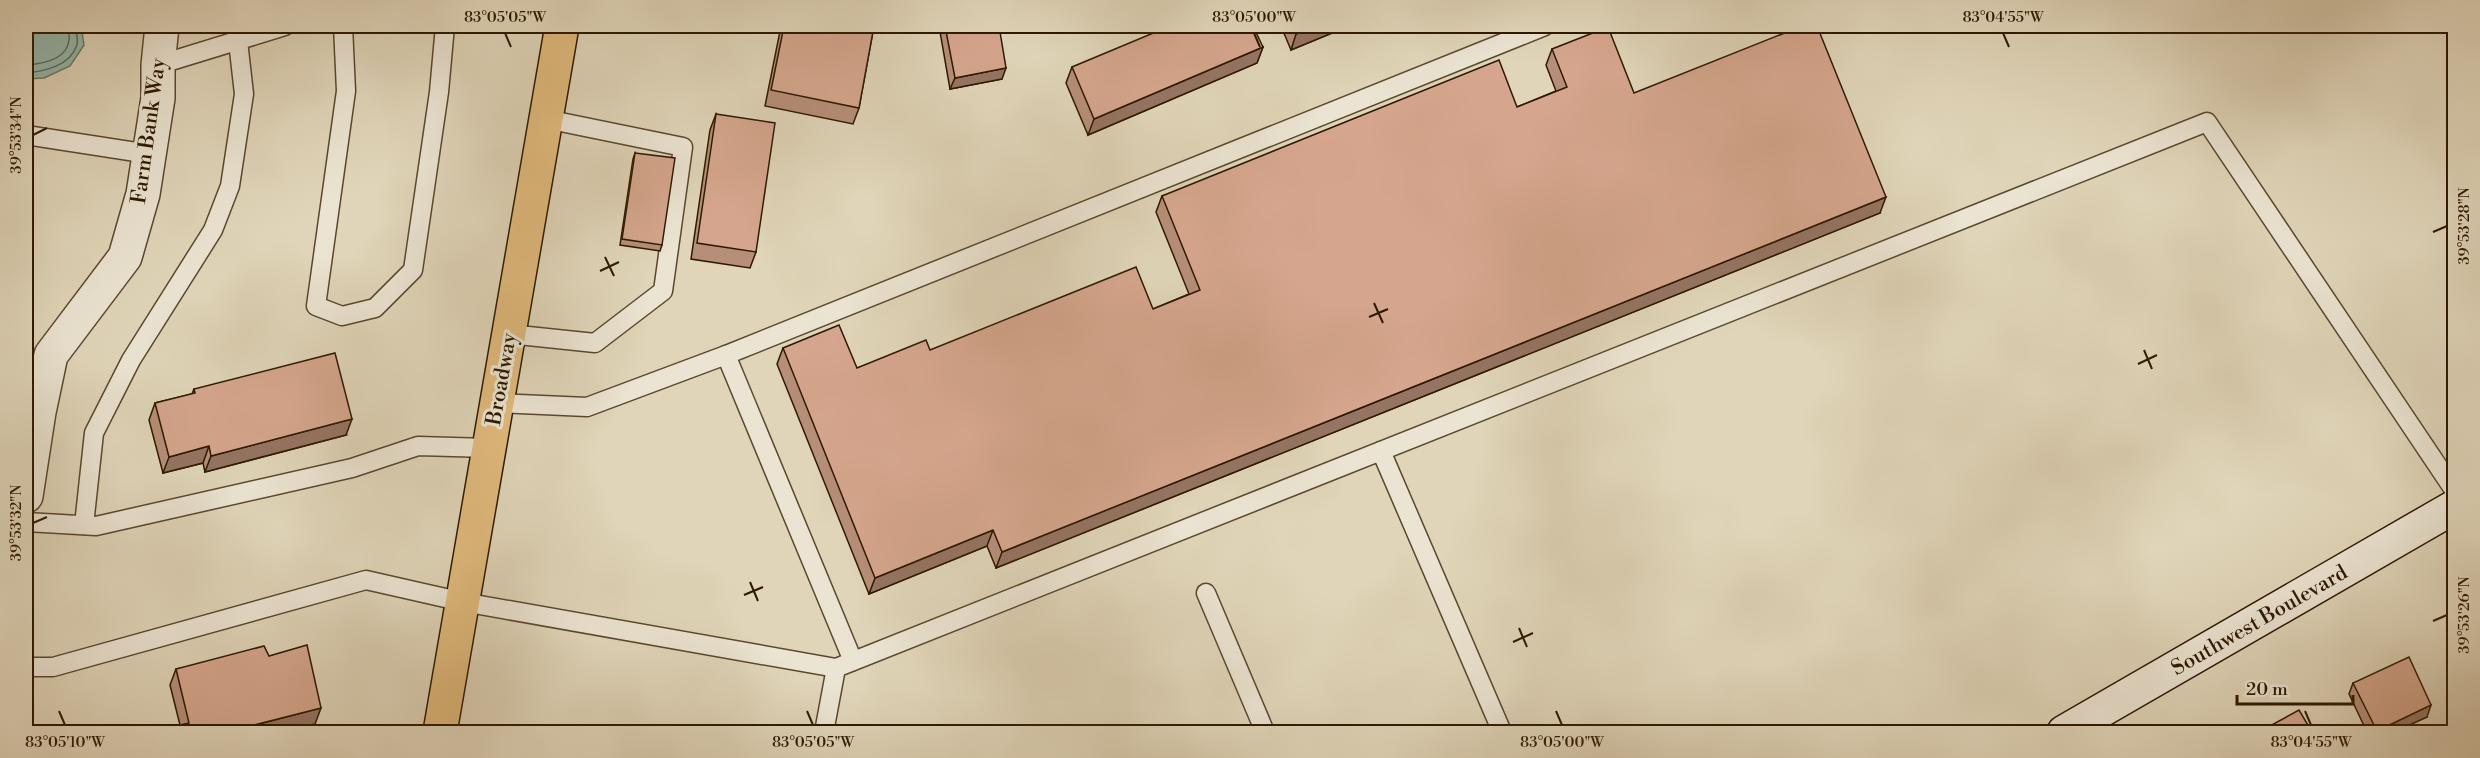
<svg xmlns="http://www.w3.org/2000/svg" width="2480" height="758" font-family="'Libre Bodoni',serif">
  <rect width="100%" height="100%" fill="#e0d5b9"/>
  <filter id="stains"><feTurbulence type="fractalNoise" baseFrequency=".00333" numOctaves="4"/><feColorMatrix values="0 0 0 0 .2 0 0 0 0 .09 0 0 0 0 .02 0 0 0 .5 -.17"/></filter>
  <radialGradient id="worn" r=".72"><stop offset=".6" stop-color="#630" stop-opacity="0"/><stop offset="1" stop-color="#630" stop-opacity=".3"/></radialGradient>
  <polygon fill="#94b9ae" stroke="#6b7968" stroke-width="1.5" points="26,26 81,26 84,45 70,66 44,78 26,79"/>
  <g fill="none" stroke-linecap="round" stroke-linejoin="round">
    <g stroke="#606957" stroke-width="1.5">
      <path d="M26 65C41 64 67 60 69 40 70 36 68 30 68 26"/>
      <path d="M26 73C45 71 70 66 77 45 78 39 76 31 76 26"/>
    </g>
    <g stroke="#5a482e" stroke-width="21">
      <g id="lane">
        <polyline points="343,26 346,91 316,306 342,316 375,308 413,270 439,92 445,26"/>
        <polyline points="158,65 285,26"/>
        <polyline points="26,135 149,154"/>
        <polyline points="509,334 595,343 663,291 683,147 546,119"/>
        <polyline points="726,355 1545,26"/>
        <polyline points="497,403 587,407 726,355 853,661"/>
        <polyline points="1381,451 1502,732"/>
        <polyline points="26,522 96,526 352,468 418,446 489,448"/>
        <polyline points="84,525 94,433 131,360 213,230 230,186 244,94 238,41"/>
        <polyline points="1206,593 1265,732"/>
        <polyline points="26,667 53,667 366,580 463,602 836,668"/>
        <polyline points="824,732 836,668 2207,122 2454,490"/>
      </g>
    </g>
    <g stroke="#5a482e" stroke-width="36">
      <polyline id="street" points="26,496 39,412 51,355 125,257 143,194 158,98 158,65 162,26"/>
    </g>
    <g stroke="#2d1900" stroke-width="36">
      <polyline id="secondary" points="2064,732 2454,507"/>
    </g>
    <g stroke="#2d1900" stroke-width="36">
      <polyline id="primary" points="440,732 562,26"/>
    </g>
    <use href="#lane" stroke="#ebe4d2" stroke-width="18"/>
    <use href="#street" stroke="#ebe4d2" stroke-width="33"/>
    <use href="#secondary" stroke="#ebe4d2" stroke-width="33"/>
    <use href="#primary" stroke="#e0ba7c" stroke-width="33"/>
  </g>
  <g fill="#b78f79" stroke="#2d1900" stroke-width="1.5">
    <polygon points="781,26 874,26 859,108 853,124 765,106"/>
    <polygon points="939,26 999,26 1002,79 950,89"/>
    <polygon points="1281,26 1349,26 1291,50"/>
    <polygon points="1263,47 1257,63 1088,135 1066,83 1072,67"/>
    <polygon points="1552,49 1634,93 1880,213 996,568 987,546 869,594 777,364 783,348 857,368 930,350 1153,309 1189,294 1156,212 1162,196 1517,107 1556,91 1546,65"/>
    <polygon points="716,114 756,252 750,268 691,259 710,130"/>
    <polygon points="635,153 662,245 660,251 620,245 633,159"/>
    <polygon points="194,389 346,435 205,472 203,463 163,473 149,420 155,403 192,394"/>
    <polygon points="269,656 315,724 282,732 174,732 176,726 180,725 170,685 176,669"/>
    <polygon points="2353,683 2427,717 2394,732 2367,732 2349,694"/>
  </g>
  <g fill="#957463" stroke="#2d1900" stroke-width="1.5">
    <polygon points="1316,26 1349,26 1291,50 1296,34"/>
    <polygon points="1263,47 1257,63 1088,135 1094,119"/>
    <polygon points="1006,68 1002,79 950,89 955,78"/>
    <polygon points="1886,197 1880,213 996,568 1002,552"/>
    <polygon points="352,419 346,435 205,472 211,456"/>
    <polygon points="209,446 203,463 163,473 169,457"/>
    <polygon points="993,530 987,546 869,594 875,578"/>
    <polygon points="2431,705 2427,717 2394,732 2376,732 2377,731"/>
    <polygon points="321,708 315,724 282,732 227,732"/>
  </g>
  <g fill="#d5a68d" stroke="#2d1900" stroke-width="1.5">
    <polygon points="784,26 874,26 859,108 771,90"/>
    <polygon points="945,26 999,26 1006,68 955,78"/>
    <polygon points="1170,26 1253,26 1263,47 1094,119 1072,67"/>
    <polygon points="1293,26 1316,26 1296,34"/>
    <polygon points="1802,26 1817,26 1886,197 1002,552 993,530 875,578 783,348 839,325 857,368 926,340 930,350 1136,267 1153,309 1200,290 1162,196 1499,60 1517,107 1567,87 1552,49 1608,27 1634,93"/>
    <polygon points="716,114 775,123 756,252 697,243"/>
    <polygon points="635,153 675,158 662,245 622,239"/>
    <polygon points="335,353 352,419 211,456 209,446 169,457 155,403 195,393 194,389"/>
    <polygon points="307,645 321,708 227,732 178,732 176,726 189,723 176,669 264,646 269,656"/>
    <polygon points="2409,657 2431,705 2377,731 2353,683"/>
    <polygon points="2299,710 2312,732 2259,732"/>
    <polygon points="1483,726 1486,732 1467,732"/>
  </g>
  <path fill="none" stroke="#2d1900" stroke-width="2" d="M505 33 511 47M1254 33 1260 47M2003 33 2009 47M33 135 47 128M2433 232 2447 226M605 257 614 276M600 271 619 262M1374 303 1383 323M1369 317 1388 309M2144 350 2152 369M2138 364 2157 355M33 523 47 517M750 582 758 601M744 595 763 587M2433 621 2447 615M1519 628 1527 647M1513 642 1533 633M59 711 65 725M807 711 813 725M1556 711 1562 725M2305 711 2311 725"/>
  <g text-anchor="middle" stroke-width="6" stroke-linejoin="round" paint-order="stroke">
    <g font-size="21" fill="#2d1900" stroke="#ebe4d2">
      <text transform="translate(148 131) rotate(-82)" y="7">Farm Bank Way</text>
      <text transform="translate(501 379) rotate(-80)" y="7">Broadway</text>
      <text transform="translate(2259 620) rotate(-30)" y="7">Southwest Boulevard</text>
    </g>
  </g>
  <rect width="2480" height="758" fill="none" stroke="#e0d5b9" stroke-width="66"/>
  <path d="M2237 695v9h116v-9" fill="none" stroke="#2d1900" stroke-width="3"/>
  <text x="2246" y="695" font-size="18" fill="#2d1900" stroke="#ebe4d2" stroke-width="4.5" paint-order="stroke">20 m</text>
  <rect x="33" y="33" width="2414" height="692" fill="none" stroke="#2d1900" stroke-width="2"/>
  <g font-size="15" text-anchor="middle" fill="#2d1900">
    <text x="505" y="22">83°05'05"W</text>
    <text x="1254" y="22">83°05'00"W</text>
    <text x="2003" y="22">83°04'55"W</text>
    <text transform="translate(16 135) rotate(-90)" y="5">39°53'34"N</text>
    <text transform="translate(2464 226) rotate(-90)" y="5">39°53'28"N</text>
    <text transform="translate(16 523) rotate(-90)" y="5">39°53'32"N</text>
    <text transform="translate(2464 615) rotate(-90)" y="5">39°53'26"N</text>
    <text x="65" y="747">83°05'10"W</text>
    <text x="813" y="747">83°05'05"W</text>
    <text x="1562" y="747">83°05'00"W</text>
    <text x="2311" y="747">83°04'55"W</text>
  </g>
  <rect width="100%" height="100%" filter="url(#stains)"/>
  <rect width="100%" height="100%" fill="url(#worn)"/>
</svg>
